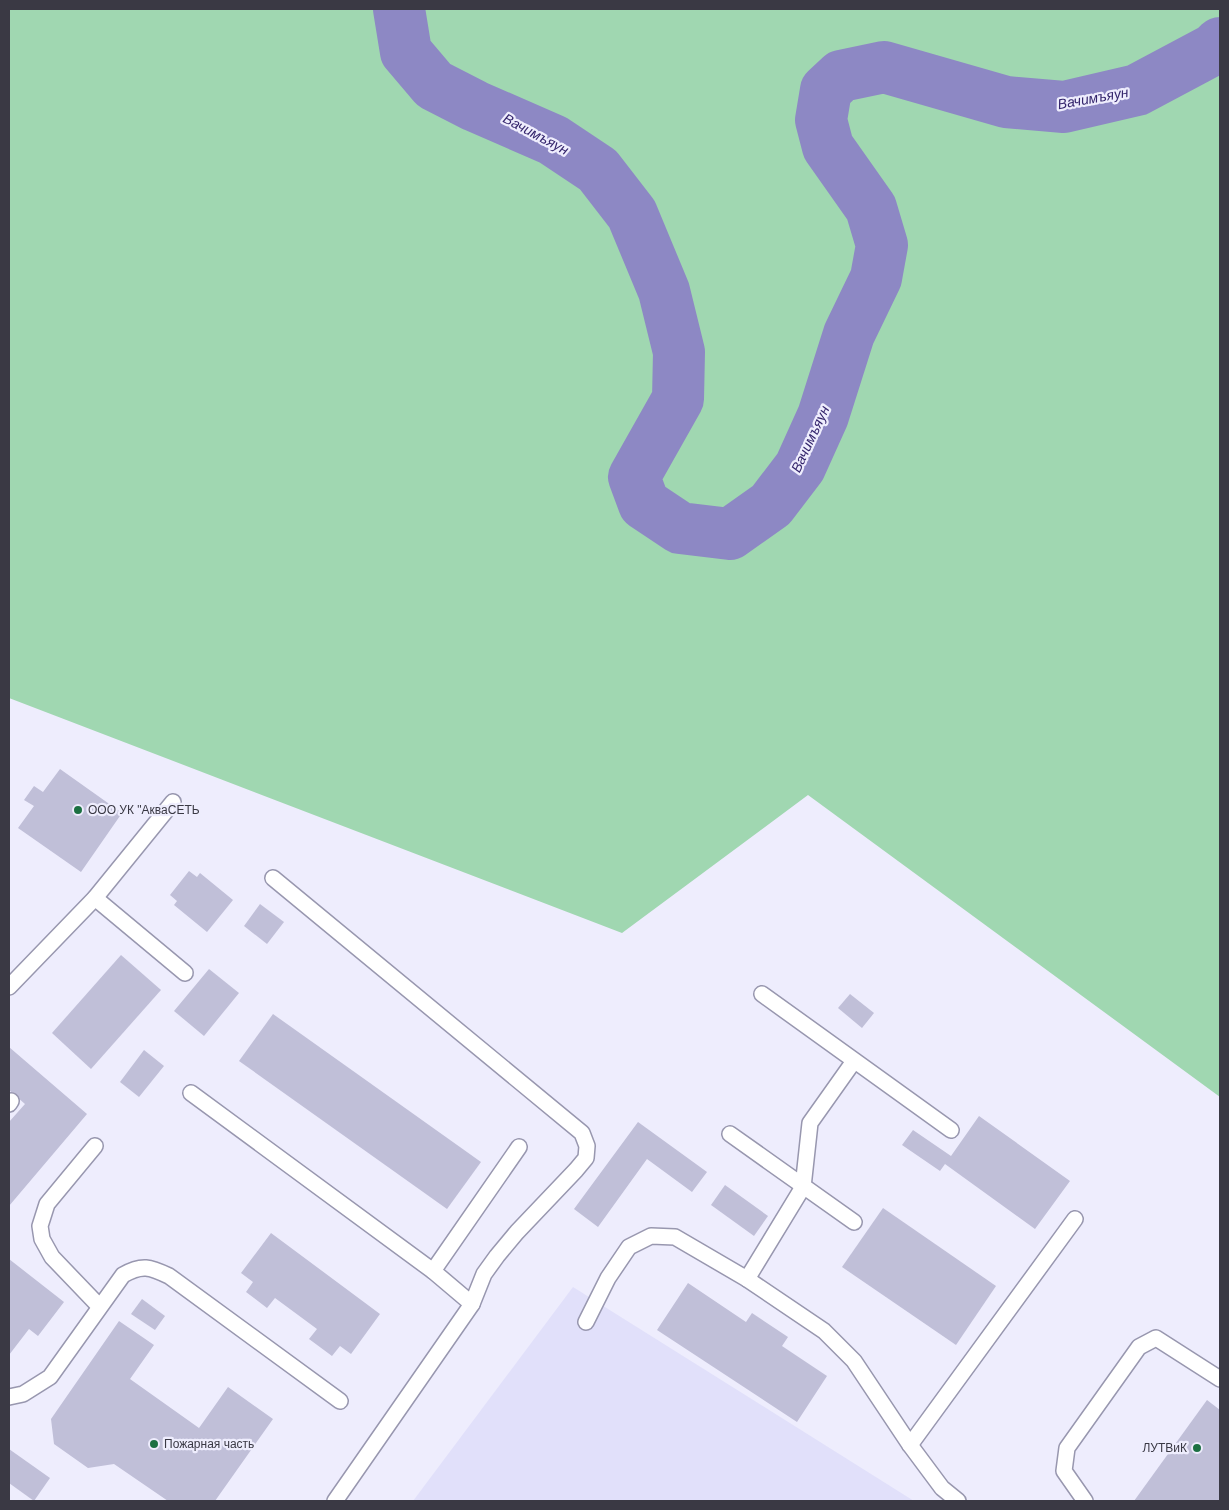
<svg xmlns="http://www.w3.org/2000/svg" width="1229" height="1510" font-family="Helvetica,sans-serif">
  <rect width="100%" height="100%" fill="#eeedfd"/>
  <polygon fill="#e1e0fa" points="573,1287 914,1501 413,1501"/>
  <polygon fill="#a0d7b1" points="9,9 1220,9 1220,1097 808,795 622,933 9,698"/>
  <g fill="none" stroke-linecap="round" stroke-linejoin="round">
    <polyline stroke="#8d88c4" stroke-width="52" points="399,9 406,52 434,85 475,106 553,140 598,170 632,214 664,291 679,352 678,399 634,477 644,504 680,528 730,534 771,505 800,467 823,416 849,334 876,278 882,245 871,208 828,147 821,120 826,90 841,76 884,67 1006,102 1064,107 1137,90 1214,49 1220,43"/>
  </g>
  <g fill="#c0bfd8">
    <polygon points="60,769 122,813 81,872 18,828 34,806 24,800 34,786 43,792"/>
    <polygon points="189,871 197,877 200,873 233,900 207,932 174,905 177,901 170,895"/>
    <polygon points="260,904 284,922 267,944 244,926"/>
    <polygon points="121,955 161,990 91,1069 52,1033"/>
    <polygon points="209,969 239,993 204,1036 174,1011"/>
    <polygon points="850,994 874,1013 862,1028 838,1008"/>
    <polygon points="273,1014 481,1162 447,1209 239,1061"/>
    <polygon points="9,1047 87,1114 9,1206 9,1122 25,1104 9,1090"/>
    <polygon points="144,1050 164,1066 139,1097 120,1082"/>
    <polygon points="979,1116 1070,1181 1035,1229 945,1164 940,1171 902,1145 913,1130 951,1156"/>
    <polygon points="638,1122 707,1172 692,1192 647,1159 598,1227 574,1209"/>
    <polygon points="725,1185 768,1216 754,1236 711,1205"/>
    <polygon points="883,1208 996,1286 956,1345 842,1267"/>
    <polygon points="271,1233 380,1314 351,1354 340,1346 332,1356 309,1339 317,1329 275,1298 267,1308 246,1292 253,1282 241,1273"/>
    <polygon points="9,1259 64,1302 38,1336 29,1329 9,1355"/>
    <polygon points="688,1283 746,1322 752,1313 788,1337 782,1346 827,1376 797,1422 657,1330"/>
    <polygon points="142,1299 165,1316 155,1330 131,1314"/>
    <polygon points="119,1321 154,1345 130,1379 199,1428 228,1387 273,1419 215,1501 168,1501 114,1464 88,1468 54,1444 51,1419"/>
    <polygon points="1207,1400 1220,1410 1220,1501 1134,1501"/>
    <polygon points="9,1449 50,1478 34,1501 9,1483"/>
  </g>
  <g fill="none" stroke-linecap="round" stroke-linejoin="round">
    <g stroke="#9897af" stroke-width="18">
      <g id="lane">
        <polyline points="273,878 582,1133 587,1146 586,1158 576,1170 517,1232 497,1256 484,1274 472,1304 335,1501"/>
        <polyline points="95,898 185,973"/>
        <polyline points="9,987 95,898 173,802"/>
        <polyline points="762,994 951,1130"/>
        <polyline points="191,1093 433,1271 519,1147"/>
        <polyline points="9,1104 11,1101"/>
        <polyline points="730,1134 854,1222"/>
        <polyline points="95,1146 47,1204 40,1226 42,1239 52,1257 99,1306"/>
        <polyline points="433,1271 472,1304"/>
        <polyline points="747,1279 803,1187 810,1123 854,1061"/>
        <polyline points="586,1322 608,1278 629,1247 651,1236 675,1237 747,1279 824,1331 854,1361 910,1445 942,1488 958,1501"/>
        <path d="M9 1397 23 1394 50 1377 123 1275C142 1264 150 1267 169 1276L340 1401"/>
        <polyline points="910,1445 1075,1219"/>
        <polyline points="1085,1501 1064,1471 1067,1448 1139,1347 1156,1338 1220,1379"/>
      </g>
    </g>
    <use href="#lane" stroke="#fff" stroke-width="15"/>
  </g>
  <g fill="#1c7042" stroke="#eeedfd" stroke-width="2">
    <circle cx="78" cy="810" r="5"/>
    <circle cx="154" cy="1444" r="5"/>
    <circle cx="1197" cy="1448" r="5"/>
  </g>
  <g text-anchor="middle" stroke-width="4.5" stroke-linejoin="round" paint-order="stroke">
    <g font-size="12" fill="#3a3944" stroke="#eeedfd" text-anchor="start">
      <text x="88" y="814">ООО УК "АкваСЕТЬ</text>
      <text x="164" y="1448">Пожарная часть</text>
      <text x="1187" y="1452" text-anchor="end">ЛУТВиК</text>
    </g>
    <g font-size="14" font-style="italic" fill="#34256c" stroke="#eeedfd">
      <text transform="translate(1093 98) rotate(-10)" y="5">Вачимъяун</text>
      <text transform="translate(536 134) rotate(28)" y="5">Вачимъяун</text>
      <text transform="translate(810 439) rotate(-65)" y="5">Вачимъяун</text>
    </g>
  </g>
  <rect width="1229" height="1510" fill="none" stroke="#3a3944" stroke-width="20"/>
</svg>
